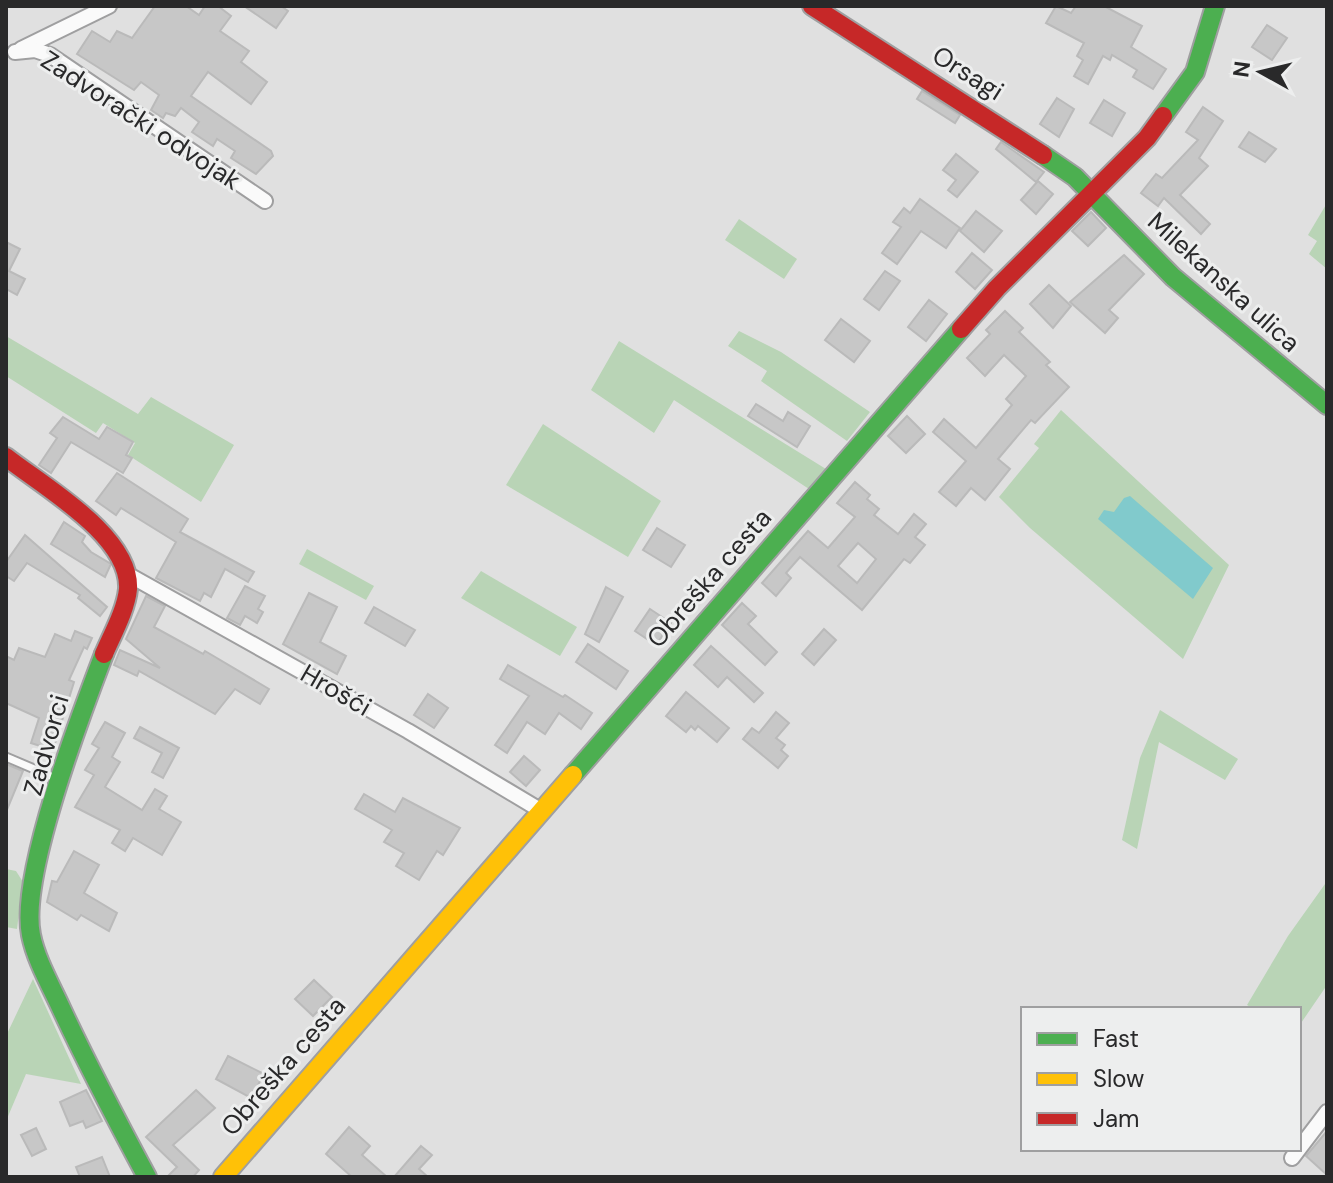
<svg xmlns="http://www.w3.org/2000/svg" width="1333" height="1183" font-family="'DM Sans',sans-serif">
  <rect width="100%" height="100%" fill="#e0e0e0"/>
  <g fill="#b9d4b6">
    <polygon points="1327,203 1327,269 1309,254 1317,241 1308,235"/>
    <polygon points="739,219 797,259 784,279 725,240"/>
    <polygon points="739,331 781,352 870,412 847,441 761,381 767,371 728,346"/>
    <polygon points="6,336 138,414 151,397 234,445 201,502 128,455 135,443 103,423 96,433 6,376"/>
    <polygon points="619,341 826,469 809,489 674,400 654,433 591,390"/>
    <polygon points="1061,410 1229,565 1183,659 1030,528 999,497 1039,448 1034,444"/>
    <polygon points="543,424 661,501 628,557 506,485"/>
    <polygon points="307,549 374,586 366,600 299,564"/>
    <polygon points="481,571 577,627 560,656 461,598"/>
    <polygon points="1160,710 1238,759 1225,780 1159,742 1137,849 1122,840 1140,758"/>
    <polygon points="6,869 16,871 23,882 17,929 6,927"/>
    <polygon points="1325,884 1327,985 1299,1026 1299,1009 1254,1009 1247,1005 1288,936"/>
    <polygon points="33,979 81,1084 26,1074 6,1121 6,1036"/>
  </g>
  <polygon fill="#81cacc" points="1130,496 1213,568 1193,599 1098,519 1104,510 1114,512 1124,498"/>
  <g fill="#c7c7c7" stroke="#bababa" stroke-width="2" fill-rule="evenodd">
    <polygon points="155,6 186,6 199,15 205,6 218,6 231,16 220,31 249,51 241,62 267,82 251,104 208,72 191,96 271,151 273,156 256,174 231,158 235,151 217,139 213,146 192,132 199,122 181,108 175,116 166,113 163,118 151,110 159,95 141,82 134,90 77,54 92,31 110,42 117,31 132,38"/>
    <polygon points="244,6 281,6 288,11 276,28"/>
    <polygon points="1056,6 1071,13 1076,6 1104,6 1142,26 1131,47 1166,69 1153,89 1133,77 1137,70 1112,55 1110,60 1103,56 1088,84 1074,76 1083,60 1077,56 1084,43 1046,23"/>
    <polygon points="1267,25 1287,38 1272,60 1252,47"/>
    <polygon points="922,91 960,115 955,123 917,99"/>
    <polygon points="1057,98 1074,109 1059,137 1040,124"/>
    <polygon points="1104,100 1125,113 1112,136 1090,123"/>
    <polygon points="1203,107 1223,121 1199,158 1208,166 1180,195 1210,224 1201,234 1164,198 1158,206 1141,193 1156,174 1162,178 1198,140 1186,132"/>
    <polygon points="1249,132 1276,149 1265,162 1239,147"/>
    <polygon points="1001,142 1044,172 1036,182 996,149"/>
    <polygon points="956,154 978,172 957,197 948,190 956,180 943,170"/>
    <polygon points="1038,181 1053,194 1036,214 1021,200"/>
    <polygon points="920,199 960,228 946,248 921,231 897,264 882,253 901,227 893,222 904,208 910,213"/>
    <polygon points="976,211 1002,231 984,252 960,231"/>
    <polygon points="1091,212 1106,228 1088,246 1072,231"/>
    <polygon points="6,242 20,249 9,271 25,279 17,295 6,289"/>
    <polygon points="972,253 992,270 975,289 956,272"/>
    <polygon points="1124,255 1144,274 1109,310 1118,318 1105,333 1070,302"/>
    <polygon points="885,271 900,281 879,310 864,299"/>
    <polygon points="1049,285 1071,306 1053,328 1030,304"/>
    <polygon points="929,300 947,314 926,341 908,327"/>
    <polygon points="1005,311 1023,328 1019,332 1050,362 1046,365 1069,387 1035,423 1031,420 998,459 1010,469 985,500 971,488 956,506 939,492 966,461 933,432 944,419 976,448 1012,405 1006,399 1026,376 1004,355 985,376 967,358 990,334 986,330"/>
    <polygon points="841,319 870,341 854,362 825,340"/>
    <polygon points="756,404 783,421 788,412 810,426 797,447 748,416"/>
    <polygon points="907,416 925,434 906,453 888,436"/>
    <polygon points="63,417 99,439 107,427 133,442 126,455 132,458 123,473 71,442 51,473 39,465 57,438 50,433"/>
    <polygon points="117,473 188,519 180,532 254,572 248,582 225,569 211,597 204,593 200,601 156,578 176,542 121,508 116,515 96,501"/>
    <path d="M855 482 870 495 867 499 879 509 874 515 898 534 914 514 926 524 915 537 925 545 910 563 904 559 862 610 800 557 786 573 791 578 776 596 762 583 808 531 828 548 855 517 837 503ZM858 543 876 559 857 583 838 566Z"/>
    <polygon points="64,522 85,536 82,542 91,552 111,564 105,577 51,544"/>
    <polygon points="657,528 685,545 671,567 643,550"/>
    <polygon points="25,535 107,607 100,616 78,598 80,595 27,563 14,581 6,576 6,562"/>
    <polygon points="245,586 265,596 258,609 263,612 257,623 245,616 240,625 227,618"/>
    <polygon points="606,587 623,597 599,642 585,634"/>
    <polygon points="309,593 337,607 320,642 346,656 337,674 283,644"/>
    <polygon points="146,596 165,606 154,627 203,654 205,651 269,689 260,704 235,689 215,714 139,671 137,676 114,665 120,650 160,668 126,639"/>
    <polygon points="742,603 756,616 748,624 777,652 765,665 722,625"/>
    <polygon points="374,607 415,630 405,646 365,623"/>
    <polygon points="650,609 671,623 656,645 635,631"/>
    <polygon points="824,629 836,640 814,665 802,654"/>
    <polygon points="75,631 92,638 87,649 84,647 69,680 74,682 53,750 31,743 39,718 6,703 6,656 14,660 19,648 45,657 55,634 71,641"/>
    <polygon points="588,644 628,671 616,689 576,662"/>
    <polygon points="711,646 763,693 754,702 727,677 718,687 694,665"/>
    <polygon points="508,665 563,697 565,695 592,713 581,729 559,713 545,734 527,722 507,753 495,745 529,696 500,679"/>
    <polygon points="686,692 729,728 717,742 698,726 695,730 691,726 686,732 666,716"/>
    <polygon points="428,694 448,708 434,728 414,715"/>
    <polygon points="776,712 789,723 776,738 785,745 781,750 788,756 778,768 743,739 752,728 759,733"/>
    <polygon points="105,722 125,733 112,757 120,762 105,787 142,810 155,789 167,796 159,809 181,822 162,855 133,838 125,851 112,843 120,830 75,807 94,775 85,770 99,748 92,744"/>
    <polygon points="140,727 179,748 163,778 152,772 162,753 134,738"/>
    <polygon points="524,756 540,770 526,786 510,772"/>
    <polygon points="6,764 23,771 6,812"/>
    <polygon points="364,794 395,812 403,798 460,828 443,855 437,851 419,880 396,866 404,853 384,842 392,830 355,809"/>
    <polygon points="74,851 99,865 84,893 117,913 109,931 81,915 77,920 47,902 52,881 57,882"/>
    <polygon points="314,980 332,997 313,1016 295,999"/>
    <polygon points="228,1056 264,1074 251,1098 216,1079"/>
    <polygon points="86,1090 102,1121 86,1128 83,1121 70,1126 60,1102"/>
    <polygon points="196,1090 215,1108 173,1145 199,1170 193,1177 167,1177 177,1167 146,1137"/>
    <polygon points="349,1127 370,1146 362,1155 387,1177 352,1177 326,1154"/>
    <polygon points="36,1128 46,1149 32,1156 21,1135"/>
    <polygon points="1327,1131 1327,1175 1306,1156"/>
    <polygon points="421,1146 432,1155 419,1169 428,1177 394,1177"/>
    <polygon points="102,1157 110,1177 80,1177 76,1167"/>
  </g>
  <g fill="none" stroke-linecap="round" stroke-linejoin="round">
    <g stroke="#9f9fa0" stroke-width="11">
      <polyline id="lane" points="6,757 60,780"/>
    </g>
    <g stroke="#9f9fa0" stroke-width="18">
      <g id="street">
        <polyline points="21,49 109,6"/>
        <polyline points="15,52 35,50 50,55 265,201"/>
        <polyline points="129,575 408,731 540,810"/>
        <polyline points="1292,1158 1327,1112"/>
      </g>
    </g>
    <g stroke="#9f9fa0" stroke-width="22">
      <g id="fast">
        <polyline points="1163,116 1195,72 1215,6"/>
        <polyline points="1043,155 1075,177 1173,277 1327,405"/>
        <path d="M104 654C81 714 19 876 31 935 36 960 51 986 61 1008 88 1066 117 1121 147 1177"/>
        <polyline points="573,775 961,329"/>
      </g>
    </g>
    <g stroke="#9f9fa0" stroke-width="22">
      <polyline id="slow" points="223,1177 573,775"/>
    </g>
    <g stroke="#9f9fa0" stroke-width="22">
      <g id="jam">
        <polyline points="812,6 1043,155"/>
        <polyline points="961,329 997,288 1147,138 1163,116"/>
        <path d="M6 457C44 487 131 536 128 589 126 610 112 635 104 654"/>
      </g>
    </g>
    <use href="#lane" stroke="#fafafa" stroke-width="7"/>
    <use href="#street" stroke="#fafafa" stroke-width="14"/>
    <use href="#fast" stroke="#4caf50" stroke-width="18"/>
    <use href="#slow" stroke="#ffc107" stroke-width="18"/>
    <use href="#jam" stroke="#c62828" stroke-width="18"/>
  </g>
  <g text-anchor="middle" stroke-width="6" stroke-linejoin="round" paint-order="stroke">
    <g font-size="26" fill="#29292a" stroke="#edeeee">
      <text transform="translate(968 73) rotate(32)" y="9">Orsagi</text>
      <text transform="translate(141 120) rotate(33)" y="9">Zadvorački odvojak</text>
      <text transform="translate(1224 282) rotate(42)" y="9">Milekanska ulica</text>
      <text transform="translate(709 578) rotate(-49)" y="9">Obreška cesta</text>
      <text transform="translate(336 690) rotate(30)" y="9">Hrošći</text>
      <text transform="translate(46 745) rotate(-74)" y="9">Zadvorci</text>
      <text transform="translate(283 1066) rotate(-49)" y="9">Obreška cesta</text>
    </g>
  </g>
  <rect width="1333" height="1183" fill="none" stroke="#29292a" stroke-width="16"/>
  <rect x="1021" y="1007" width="280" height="144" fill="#edeeee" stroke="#9f9fa0" stroke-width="2"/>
  <rect x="1037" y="1033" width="40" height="12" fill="#4caf50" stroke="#9f9fa0" stroke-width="2"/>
  <text x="1093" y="1047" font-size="24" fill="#29292a">Fast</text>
  <rect x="1037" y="1073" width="40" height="12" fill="#ffc107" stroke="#9f9fa0" stroke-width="2"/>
  <text x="1093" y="1087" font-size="24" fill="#29292a">Slow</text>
  <rect x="1037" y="1113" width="40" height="12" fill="#c62828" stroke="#9f9fa0" stroke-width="2"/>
  <text x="1093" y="1127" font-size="24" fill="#29292a">Jam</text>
  <g transform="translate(1261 72) rotate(278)" stroke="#edeeee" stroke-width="6" paint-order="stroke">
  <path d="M0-6L14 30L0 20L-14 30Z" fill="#29292a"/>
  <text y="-12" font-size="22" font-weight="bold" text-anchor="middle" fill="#29292a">N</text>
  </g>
</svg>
